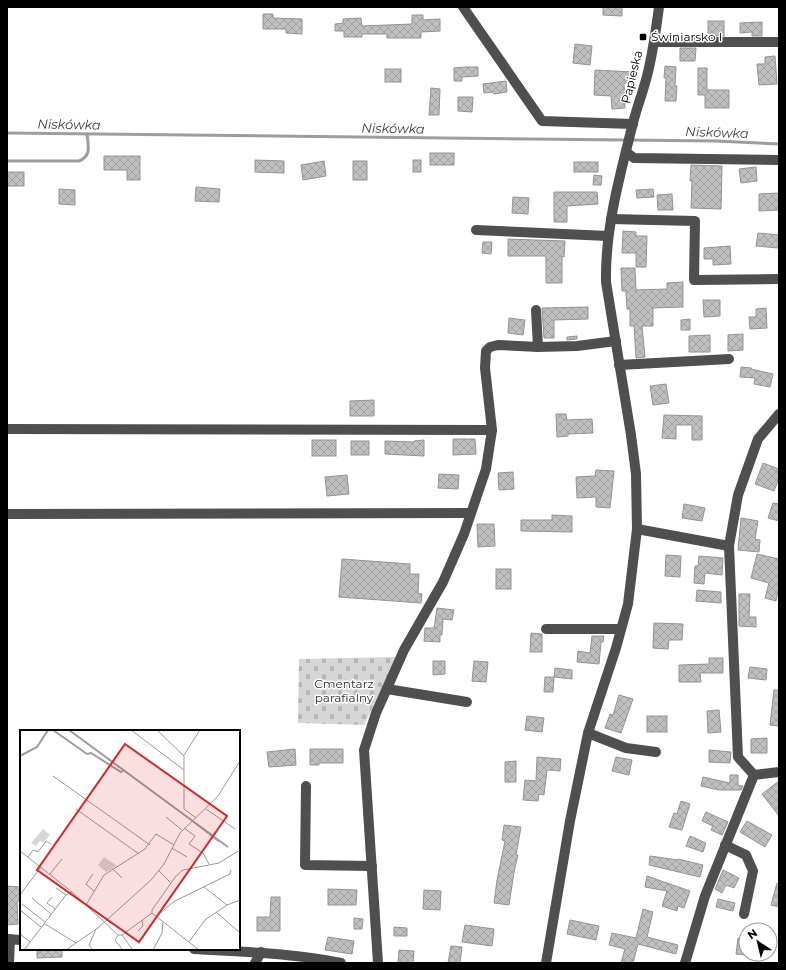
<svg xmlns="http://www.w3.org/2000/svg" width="786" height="970" font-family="Montserrat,sans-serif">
  <defs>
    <pattern id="cemetery-stones" width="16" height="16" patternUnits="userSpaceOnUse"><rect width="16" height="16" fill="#d6d6d6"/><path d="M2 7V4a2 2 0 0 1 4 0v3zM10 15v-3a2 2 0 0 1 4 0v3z" fill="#b6b6b6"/></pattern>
    <pattern id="building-cross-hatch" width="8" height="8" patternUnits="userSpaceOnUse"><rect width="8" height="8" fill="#bfbfbf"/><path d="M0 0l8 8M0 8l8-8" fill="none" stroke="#a2a2a2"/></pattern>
  </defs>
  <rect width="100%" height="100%" fill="#fff"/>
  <polygon fill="url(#cemetery-stones)" points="398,657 364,725 298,723 299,659"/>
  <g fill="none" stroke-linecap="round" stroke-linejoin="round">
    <g stroke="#9d9d9d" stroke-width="3">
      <polyline points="7,133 716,141 779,144"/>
      <path d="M7 161H79C92 156 88 145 87 134"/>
    </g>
  </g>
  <g fill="url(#building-cross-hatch)" stroke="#939393">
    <polygon points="603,7 622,7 622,16 603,15"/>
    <polygon points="263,14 273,14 273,18 302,19 302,34 286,33 286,29 263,29"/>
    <polygon points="412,15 423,15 423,20 440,19 440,31 421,32 421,38 387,38 387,34 362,34 362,37 344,37 344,31 335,31 335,24 343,23 343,19 361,18 362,26 412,24"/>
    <rect x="708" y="21" width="16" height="15"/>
    <polygon points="762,22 762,36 752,36 752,32 740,33 740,23"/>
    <polygon points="575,44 592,46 590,65 573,63"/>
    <polygon points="680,48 696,48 695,61 680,61"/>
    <polygon points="775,56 777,84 759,85 757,64 765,64 765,57"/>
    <polygon points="665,66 676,67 675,86 677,86 676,101 665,101 666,78 664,78"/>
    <polygon points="466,67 478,67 478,76 462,77 462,81 454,81 454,68"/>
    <polygon points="698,68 707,68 707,90 729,90 729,108 705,108 705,95 698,95"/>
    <rect x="385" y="69" width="16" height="13"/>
    <polygon points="595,70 633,72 633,84 624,83 625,108 612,109 611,96 594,95"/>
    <polygon points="506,81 507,92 494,94 493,92 484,93 483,84"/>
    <polygon points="431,88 440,89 439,115 429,115"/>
    <polygon points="458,97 473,97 472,112 458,111"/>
    <rect x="430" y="153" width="24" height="12"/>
    <polygon points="104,156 140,156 140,180 127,180 127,170 104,170"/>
    <polygon points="255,160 284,161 284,173 255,172"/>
    <rect x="413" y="160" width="8" height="12"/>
    <polygon points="324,161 326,176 303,180 301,165"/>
    <rect x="353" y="161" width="14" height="19"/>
    <rect x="574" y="162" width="24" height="10"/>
    <polygon points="691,165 722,166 721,209 691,208 692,181 690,181"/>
    <polygon points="756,167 757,181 741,183 739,169"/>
    <rect x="7" y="172" width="17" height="14"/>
    <polygon points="594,175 602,176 601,185 593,185"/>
    <polygon points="196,187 220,189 219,202 195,201"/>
    <polygon points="59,189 75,190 75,205 59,204"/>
    <polygon points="653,189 654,197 637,198 636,190"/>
    <polygon points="554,192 597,192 598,204 567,206 567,222 554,222"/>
    <polygon points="779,193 779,210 759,211 759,194"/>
    <polygon points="672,194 673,210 658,210 657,195"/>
    <polygon points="513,197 529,198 528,214 512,213"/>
    <polygon points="623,231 636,232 636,236 647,236 646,267 636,267 636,253 622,253"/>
    <polygon points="758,233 779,235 778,248 756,246"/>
    <polygon points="508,239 565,241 564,257 562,256 562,283 546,283 546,256 508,256"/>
    <polygon points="483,242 492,242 491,254 482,253"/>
    <polygon points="730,246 731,264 713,265 713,259 704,259 704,248"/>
    <polygon points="621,268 635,268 636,290 667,289 667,283 683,282 683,307 653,308 653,326 642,326 645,357 636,358 634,326 630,326 630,309 627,309 626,291 622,291"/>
    <polygon points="703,300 720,300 720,316 704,317"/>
    <polygon points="588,307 588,319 554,320 554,338 544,338 542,308"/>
    <polygon points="766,308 767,328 750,329 749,317 756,317 756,309"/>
    <polygon points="509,318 525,320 523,335 508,333"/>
    <polygon points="690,319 690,330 681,330 681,320"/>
    <polygon points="743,334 743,350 728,351 728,335"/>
    <polygon points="710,335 710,352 689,352 689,336"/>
    <polygon points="577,336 577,339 567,340 567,337"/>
    <polygon points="741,367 751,368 751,369 773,374 770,387 754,384 755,378 740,377"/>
    <polygon points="666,384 669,403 653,405 650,386"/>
    <polygon points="374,400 374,416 350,416 350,401"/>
    <polygon points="556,414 566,414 567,420 592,419 593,433 568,434 568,436 557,437"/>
    <polygon points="664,415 702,416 702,440 692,440 692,425 676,425 676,439 662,438"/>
    <polygon points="453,439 475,439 476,454 453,455"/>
    <rect x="312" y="440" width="24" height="16"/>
    <polygon points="424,440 424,456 385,454 385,441 414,442 414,441"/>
    <rect x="351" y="441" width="18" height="14"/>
    <polygon points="763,463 779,469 779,478 774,491 755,484"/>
    <polygon points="596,470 614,471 610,508 596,507 596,497 577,498 576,477 595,476"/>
    <polygon points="513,472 514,489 499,490 498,473"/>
    <polygon points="439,474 459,475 458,489 438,488"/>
    <polygon points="347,475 349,494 327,496 325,477"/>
    <polygon points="773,503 779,504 779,521 768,518"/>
    <polygon points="684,504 705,508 702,521 682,518"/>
    <polygon points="552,515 572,516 572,532 521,531 521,520 552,520"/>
    <polygon points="741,518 758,521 755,539 760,540 759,552 738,550"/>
    <polygon points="477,524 494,524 495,546 478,547"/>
    <polygon points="757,554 779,559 779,587 776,601 765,598 769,583 751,578"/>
    <polygon points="666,555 681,556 680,577 665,576"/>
    <polygon points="699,556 723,558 722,575 705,573 704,584 694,583 695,566 698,566"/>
    <polygon points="342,559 410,564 410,574 419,574 418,593 422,594 421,603 339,597"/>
    <rect x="496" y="569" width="15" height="20"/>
    <polygon points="697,590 721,592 721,603 696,601"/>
    <polygon points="739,594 750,594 749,617 756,617 756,627 739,626"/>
    <polygon points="437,608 454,610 452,620 443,619 442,635 440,635 440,642 424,641 425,628 434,628"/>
    <polygon points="654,623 683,624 682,640 669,640 668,649 653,648"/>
    <polygon points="531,633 542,634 542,652 530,652"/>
    <polygon points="592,636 604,636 603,642 601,642 599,664 577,662 578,651 590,653"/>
    <polygon points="709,658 723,658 723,673 700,673 701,682 679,682 679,665 709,664"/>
    <polygon points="433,661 445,661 445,674 433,675"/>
    <polygon points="474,661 488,662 486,682 472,681"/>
    <polygon points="750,667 767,669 766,680 748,678"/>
    <polygon points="555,668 572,670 572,679 554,677"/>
    <polygon points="545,677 554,677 553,692 544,692"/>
    <polygon points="774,690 779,690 779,726 770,725"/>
    <polygon points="619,695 633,699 621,733 605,728 610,714 613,715"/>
    <polygon points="719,710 721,732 708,733 707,711"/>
    <polygon points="527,716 544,718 542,732 525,730"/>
    <rect x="647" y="716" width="20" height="16"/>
    <polygon points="767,738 767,753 751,753 751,739"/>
    <polygon points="295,749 296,765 269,767 267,752"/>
    <polygon points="310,749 343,749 343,763 319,763 319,765 310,765"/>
    <polygon points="709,750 731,752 730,763 709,762"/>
    <polygon points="537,757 561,759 560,771 547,770 544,795 539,794 538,801 523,800 525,780 536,781"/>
    <polygon points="616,757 632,760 629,775 612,771"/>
    <polygon points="516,761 516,782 505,782 505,762"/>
    <polygon points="730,775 738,775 738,785 743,786 741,790 719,790 701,786 703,777 730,783"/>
    <polygon points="779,781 779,816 762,794"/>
    <polygon points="681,801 690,804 682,830 669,827 674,813 677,814"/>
    <polygon points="706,812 728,822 722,835 711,830 713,826 702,821"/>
    <polygon points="747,821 772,835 765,847 740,832"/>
    <polygon points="504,825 521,827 516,855 518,855 514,872 509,905 494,903 497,880 505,841 502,840"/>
    <polygon points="690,836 706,843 703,852 686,846"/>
    <polygon points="650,856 678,860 678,859 703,865 700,877 649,865"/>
    <polygon points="723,870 739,878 734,888 726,885 722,893 715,889"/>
    <polygon points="647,876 690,891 684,908 678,906 677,911 662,906 667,891 645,887"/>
    <polygon points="777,883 779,884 779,907 771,905"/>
    <polygon points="7,886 21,887 21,901 17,901 18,924 7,925"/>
    <polygon points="328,889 357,890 356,905 328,905"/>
    <polygon points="424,890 441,891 440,910 423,909"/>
    <polygon points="271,897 280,897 280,931 257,931 257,917 270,917"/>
    <polygon points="718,899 735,903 733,911 716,907"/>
    <polygon points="643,909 653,912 647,937 678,945 676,954 638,944 633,963 621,963 625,949 609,945 612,933 636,938"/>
    <polygon points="354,918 363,919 362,929 354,929"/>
    <polygon points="570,920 599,926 596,940 567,934"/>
    <polygon points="465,925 494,929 492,946 462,942"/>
    <polygon points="394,927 407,928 407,936 394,936"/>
    <polygon points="328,937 354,941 352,954 325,950"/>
    <polygon points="738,938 746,939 746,955 736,954"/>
    <polygon points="451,946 462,947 460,963 448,963"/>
    <polygon points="37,949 62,949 62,957 37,958"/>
    <polygon points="399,950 414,951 413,963 398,963"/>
  </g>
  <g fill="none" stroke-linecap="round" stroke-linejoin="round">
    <g stroke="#4f4f4f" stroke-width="10">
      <polyline points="463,7 542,121 633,124"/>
      <polyline points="654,42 779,42"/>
      <polyline points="626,152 634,158 779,160"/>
      <polyline points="611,219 695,221 694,280 779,279"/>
      <polyline points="476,230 608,236"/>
      <polyline points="536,310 538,347"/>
      <polyline points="619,365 729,359"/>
      <polyline points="7,429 492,430"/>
      <polyline points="7,514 471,513"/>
      <polyline points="637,529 729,546"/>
      <polyline points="546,629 621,629"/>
      <polyline points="387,689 467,702"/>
      <polyline points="588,733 626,748 656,752"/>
      <polyline points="754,775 738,757 729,546 738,495 758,439 779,414"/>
      <polyline points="306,786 305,865 372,866"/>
      <polyline points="725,845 746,855 753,871 744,914"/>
      <polyline points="7,939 21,940"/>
      <path d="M194 949C243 952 293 953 341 963"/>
      <polyline points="9,963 10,939"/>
      <polyline points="255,963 261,952"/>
      <polyline points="378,963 364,750 376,713 404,650 443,582 464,534 486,469 492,430 485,368 486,351 490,347 498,345 538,347 577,346 616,341"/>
      <path d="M546 963 570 821 588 733 616 648 628 604 637 529 636 474 631 435 606 282C605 228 620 175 633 123 637 107 643 92 647 76 653 53 656 30 659 7"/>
      <polyline points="685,963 705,896 754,775 779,772"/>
    </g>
  </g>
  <rect fill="#000" stroke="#fff" stroke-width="1.5" x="639" y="33" width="8" height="8" rx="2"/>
  <g text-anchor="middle" stroke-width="3" stroke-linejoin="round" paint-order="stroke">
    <g font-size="12" fill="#000" stroke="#fff" text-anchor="start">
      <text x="651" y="41">Świniarsko I</text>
    </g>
    <g font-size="12" fill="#000" stroke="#fff">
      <text transform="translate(632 77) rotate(-76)" y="4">Papieska</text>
    </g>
    <g font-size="12" fill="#2d2d2d" stroke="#fff">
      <text x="344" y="688">Cmentarz<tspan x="344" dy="14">parafialny</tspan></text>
    </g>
    <g font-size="13" font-style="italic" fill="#3e3e3e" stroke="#fff">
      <text transform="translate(69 124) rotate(1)" y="5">Niskówka</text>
      <text transform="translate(393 128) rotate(1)" y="5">Niskówka</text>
      <text transform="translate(717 132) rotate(2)" y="5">Niskówka</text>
    </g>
  </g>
  <g transform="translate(20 730)">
    <rect width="220" height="220" fill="#fff"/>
    <path d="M23 99 30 105 23 113 20 111 16 116 11 113Z" fill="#d6d6d6"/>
    <path d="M84 127 97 136 86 142 78 135Z" fill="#d6d6d6"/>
    <path fill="none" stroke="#9d9d9d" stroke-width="2" d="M33 0 67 24 71 23 101 42 104 40M49 0 208 117M0 26 17 17 28 0"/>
    <path fill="none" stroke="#999" stroke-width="1" d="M111 0 164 40M137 0 164 26V79L176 88M164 25 180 0M33 46 130 115M56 79 119 124M186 79 215 99M146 87 162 100M172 91 199 112M164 98 175 106 169 114 183 123 189 134M152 118 167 127M0 121 52 162 98 205H102L132 183 179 220M8 127 13 120 18 122 26 111 31 114M93 139 102 148M139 141 150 152M30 144 42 129M73 144 66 154 74 161M184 157 207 175 220 170M36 158 46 165M0 165 21 137M32 167 27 173 35 179M12 168 31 184M2 174 25 192M66 175 84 145 125 119 136 104 154 115M0 180 21 197M196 182 219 202M132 183V180L156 146 163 140 199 133 220 120M137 186 153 172 210 144 211 140M25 194 56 213M118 201 123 196 122 190M0 204 10 212M98 205 95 210 103 220M102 205 112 219M169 212 185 190 207 175M4 220 46 165 52 162M46 220 79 197 131 150 144 134 160 103 198 66 220 31M73 220 69 215 76 199M133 220 142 203 143 192"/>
    <path fill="#d62828" fill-opacity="0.15" stroke="#d62828" stroke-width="2" d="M105 14 207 86 119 212 17 140Z"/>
    <rect width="220" height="220" fill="none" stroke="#000" stroke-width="2"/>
  </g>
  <rect width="786" height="970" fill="none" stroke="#000000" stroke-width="16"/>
  <g transform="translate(758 942) rotate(325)"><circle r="19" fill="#ffffff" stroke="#999999"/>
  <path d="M0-3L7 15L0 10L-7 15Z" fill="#000000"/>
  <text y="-6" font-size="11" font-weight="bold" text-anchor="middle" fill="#000000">N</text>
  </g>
</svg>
